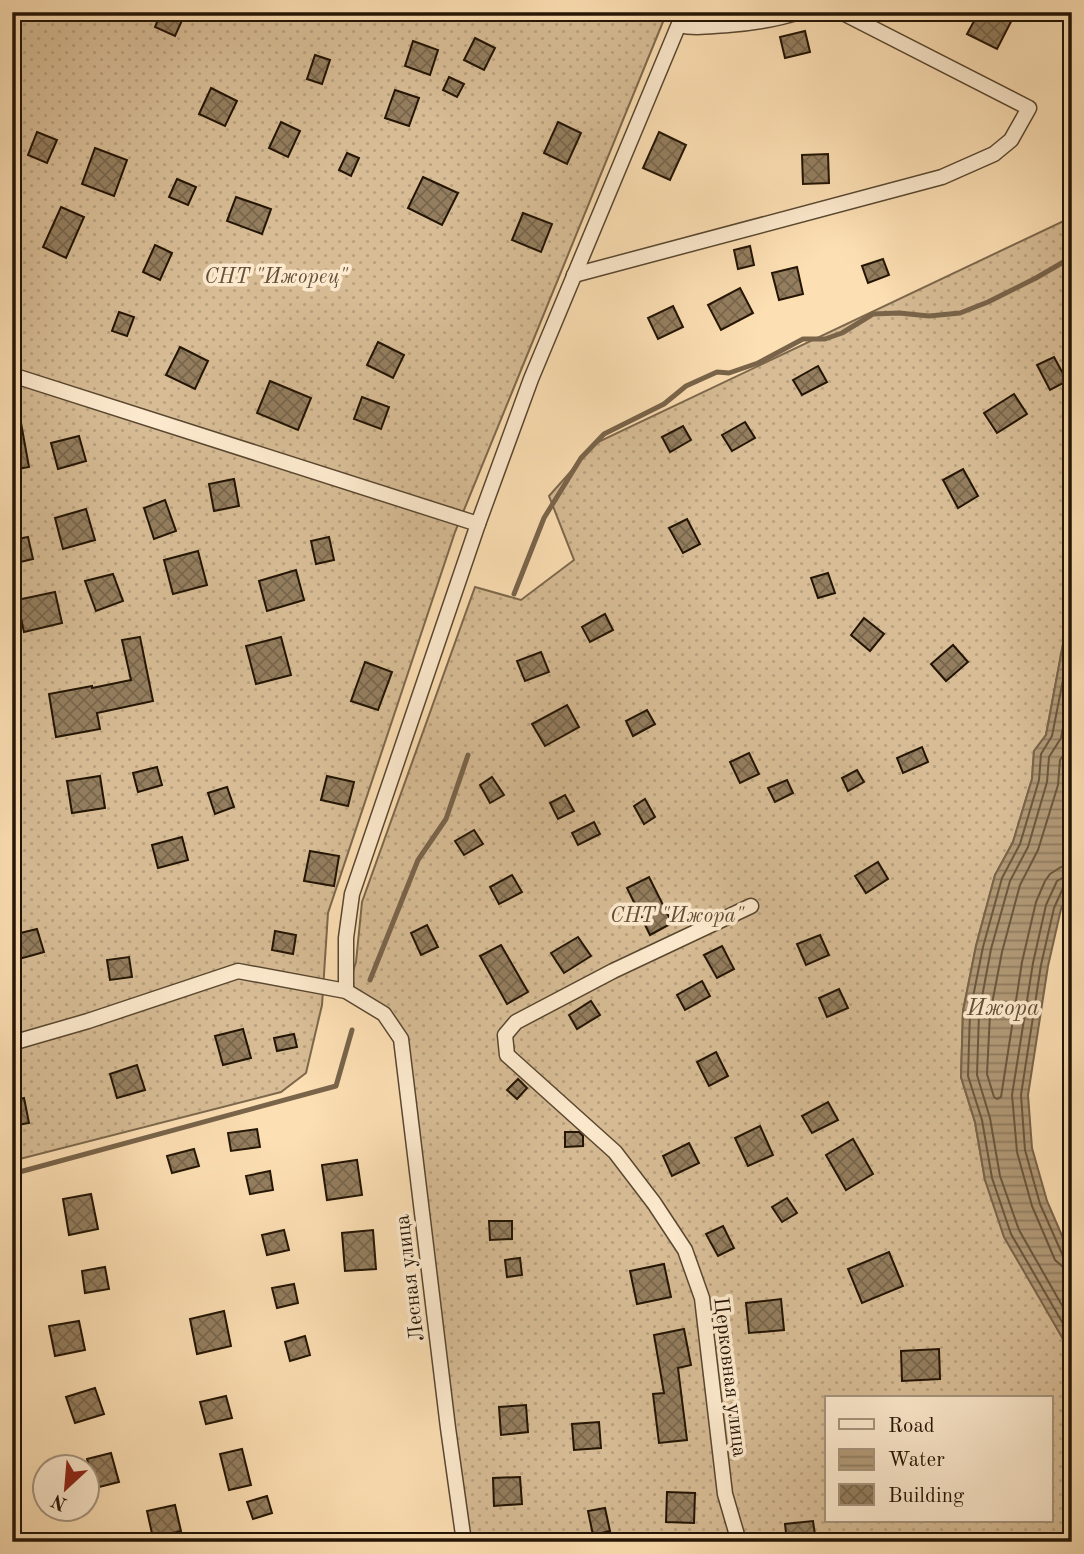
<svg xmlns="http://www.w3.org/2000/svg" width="1084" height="1554" font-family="'Old Standard TT',serif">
  <defs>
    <pattern id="garden-dots" width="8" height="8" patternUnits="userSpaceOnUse" patternTransform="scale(1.75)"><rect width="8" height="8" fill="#d7bc95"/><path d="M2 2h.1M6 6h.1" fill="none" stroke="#b8a17f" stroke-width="1.8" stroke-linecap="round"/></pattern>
    <pattern id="water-rules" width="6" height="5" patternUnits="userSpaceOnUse" patternTransform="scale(1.75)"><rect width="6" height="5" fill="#b29a78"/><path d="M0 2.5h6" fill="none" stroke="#907c60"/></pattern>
    <pattern id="building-cross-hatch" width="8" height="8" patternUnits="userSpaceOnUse" patternTransform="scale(1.75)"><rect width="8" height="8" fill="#947e5f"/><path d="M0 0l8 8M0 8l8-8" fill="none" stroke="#78664c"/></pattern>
  </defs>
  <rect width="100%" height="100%" fill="#fcdfb3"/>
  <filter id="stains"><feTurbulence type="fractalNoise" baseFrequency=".00286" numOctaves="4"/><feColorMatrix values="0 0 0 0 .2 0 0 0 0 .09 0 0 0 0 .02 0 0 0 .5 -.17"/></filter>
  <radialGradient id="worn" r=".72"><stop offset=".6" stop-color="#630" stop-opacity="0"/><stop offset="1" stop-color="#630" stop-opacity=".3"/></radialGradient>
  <g fill="url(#garden-dots)" stroke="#7d684c" stroke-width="2" fill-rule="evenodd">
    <polygon points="12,12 667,12 455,532 328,913 322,1005 306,1073 281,1092 12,1161"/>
    <path d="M1072 217V596L1046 735 1034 751 1032 779 1013 842 995 875 976 946 963 1011 961 1077 975 1122 985 1180 1038 1294 1063 1339 1072 1350V1542H464L401 1039 384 1014 346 991 356 962 362 902 475 587 521 600 574 560 549 496 596 443ZM827 1398H1051V1521H827Z"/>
  </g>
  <polygon fill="url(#water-rules)" stroke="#79644a" stroke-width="2" points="1072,596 1072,885 1061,909 1048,966 1028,1095 1032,1148 1047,1201 1072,1259 1072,1350 1063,1339 1004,1237 985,1180 975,1122 961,1077 963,1011 976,946 995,875 1013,842 1032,779 1034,751 1046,735"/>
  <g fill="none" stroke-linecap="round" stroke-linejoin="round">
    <g stroke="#6a573e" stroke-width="2">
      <polyline points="1072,634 1052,736 1041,754 1039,780 1020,844 1002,878 983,947 970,1012 968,1076 982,1120 992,1178 1011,1234 1072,1339"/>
      <polyline points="1072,681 1061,738 1049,757 1047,782 1028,847 1010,881 991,949 979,1013 977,1075 990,1118 1000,1176 1019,1230 1072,1323"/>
      <polyline points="1072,738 1069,747 1060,760 1058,785 1038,850 1020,885 1002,952 990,1014 987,1074 994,1097 997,1099 1001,1097 1022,962 1036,902 1045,881 1050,874 1061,867 1072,865"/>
      <polyline points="1072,876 1064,877 1057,881 1046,905 1033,963 1012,1095 1017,1152 1032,1206 1055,1260 1063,1267 1072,1268"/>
      <polyline points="1072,885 1067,885 1063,888 1054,908 1041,965 1021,1095 1025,1150 1040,1204 1063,1256 1066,1259 1072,1260"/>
    </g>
    <g stroke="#79644a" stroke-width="5">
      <polyline points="514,594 544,518 581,458 604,434 664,404 686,386 717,372 729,373 758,363 803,339 825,339 842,333 873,314 899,313 929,316 960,313 988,302 1036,278 1072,257"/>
      <polyline points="370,980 418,860 446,819 468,755"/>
      <polyline points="12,1174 336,1086 352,1030"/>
    </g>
  </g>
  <g fill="url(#building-cross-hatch)" stroke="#231404" stroke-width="2">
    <polygon points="161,12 176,12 184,16 175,36 155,27"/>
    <polygon points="979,12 1016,12 997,49 967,34"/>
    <polygon points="805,31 810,52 785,58 780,37"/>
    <polygon points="475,38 495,48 484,70 464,60"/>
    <polygon points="413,41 438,50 430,75 405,66"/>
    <polygon points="315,55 330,60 322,84 307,79"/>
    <polygon points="449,77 464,84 457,97 443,90"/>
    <polygon points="211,88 237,101 225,126 199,114"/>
    <polygon points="395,90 419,98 409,126 385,118"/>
    <polygon points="281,122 300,131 288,157 269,148"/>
    <polygon points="558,122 581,133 567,164 544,153"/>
    <polygon points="37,132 57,140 47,163 28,155"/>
    <polygon points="659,132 686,145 670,180 643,168"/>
    <polygon points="95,148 127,160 114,196 82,184"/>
    <polygon points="347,153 359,158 351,176 339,170"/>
    <polygon points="828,154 829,183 803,184 802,155"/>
    <polygon points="423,177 458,193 442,225 408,208"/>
    <polygon points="177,179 196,187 188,205 169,197"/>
    <polygon points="236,197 271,209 262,234 227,221"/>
    <polygon points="61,207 84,217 66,258 43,247"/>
    <polygon points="523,213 552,224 541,252 512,240"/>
    <polygon points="155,245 172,253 160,280 143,272"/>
    <polygon points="750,246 754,265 738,269 734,250"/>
    <polygon points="883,259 889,275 868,283 862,266"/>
    <polygon points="797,267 803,294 779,300 772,273"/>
    <polygon points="740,288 753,313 721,330 708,305"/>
    <polygon points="673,306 683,327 658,339 648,318"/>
    <polygon points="119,312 134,317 127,336 112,331"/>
    <polygon points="378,342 404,355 393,378 367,365"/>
    <polygon points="180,347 208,361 195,389 166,375"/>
    <polygon points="1054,357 1067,381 1050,390 1037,365"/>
    <polygon points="818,366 827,382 802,395 793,380"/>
    <polygon points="270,381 311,398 298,430 257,413"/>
    <polygon points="1014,394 1027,414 997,433 984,413"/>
    <polygon points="362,397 389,407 381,429 354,419"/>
    <polygon points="19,412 29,467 12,470 12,413"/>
    <polygon points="745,422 755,438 732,451 722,435"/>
    <polygon points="683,426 691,440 670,452 662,437"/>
    <polygon points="79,436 86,461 58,469 51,443"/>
    <polygon points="963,469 978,496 958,508 943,480"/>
    <polygon points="234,479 239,506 214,511 209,484"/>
    <polygon points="165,500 176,531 154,539 144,508"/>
    <polygon points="86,509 95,540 63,549 55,518"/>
    <polygon points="687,519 700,544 683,553 669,528"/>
    <polygon points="28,537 33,559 12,564 12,540"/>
    <polygon points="329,537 334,560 316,564 311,541"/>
    <polygon points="198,551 207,585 173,594 164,560"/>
    <polygon points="296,570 304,600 267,611 259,581"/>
    <polygon points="828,573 835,593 818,598 811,578"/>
    <polygon points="113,574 123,601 96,611 85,581"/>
    <polygon points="55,592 62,623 24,632 17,600"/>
    <polygon points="605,614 613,630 590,642 582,627"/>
    <polygon points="864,618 884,634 870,651 851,635"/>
    <polygon points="140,637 153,701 97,713 100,729 56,737 49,694 92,686 92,688 131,680 122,640"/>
    <polygon points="281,637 291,675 256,684 246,646"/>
    <polygon points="953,645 968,662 946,681 931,664"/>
    <polygon points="541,652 549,672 525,681 517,661"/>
    <polygon points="365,662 392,672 378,710 351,701"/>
    <polygon points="567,705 579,727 545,746 532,724"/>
    <polygon points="647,710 655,724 633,736 626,721"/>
    <polygon points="922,747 928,762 903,773 897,758"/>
    <polygon points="749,753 759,774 740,783 730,762"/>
    <polygon points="157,767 162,785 138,792 133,773"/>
    <polygon points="857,770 864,782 848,791 842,778"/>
    <polygon points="100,776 105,808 72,813 67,781"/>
    <polygon points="327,776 354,782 348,806 321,800"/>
    <polygon points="492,777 504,795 490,803 480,785"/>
    <polygon points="787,780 793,793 775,802 768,788"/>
    <polygon points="227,787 234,807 215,814 208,793"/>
    <polygon points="565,795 574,811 558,819 550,803"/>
    <polygon points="645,799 655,817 644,824 634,806"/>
    <polygon points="594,822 600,834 578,845 572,833"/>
    <polygon points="474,830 483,844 464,855 455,841"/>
    <polygon points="182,837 188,860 158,868 152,845"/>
    <polygon points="310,851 339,856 334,886 304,881"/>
    <polygon points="878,862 888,879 866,893 855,876"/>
    <polygon points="512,875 522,892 499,904 490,887"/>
    <polygon points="649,877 672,923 650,935 627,888"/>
    <polygon points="427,925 438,947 421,955 411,933"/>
    <polygon points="37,929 44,952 12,961 12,935"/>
    <polygon points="275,931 296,935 293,954 272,950"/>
    <polygon points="820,935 829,955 806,965 797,944"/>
    <polygon points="578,937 591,956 564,973 551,953"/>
    <polygon points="501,945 528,992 507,1004 480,956"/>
    <polygon points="722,946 734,969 717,978 704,955"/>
    <polygon points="129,957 132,977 110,980 107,960"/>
    <polygon points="702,981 710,996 685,1010 677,995"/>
    <polygon points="839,989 848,1008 827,1017 819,998"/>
    <polygon points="591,1001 600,1015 577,1029 569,1015"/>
    <polygon points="243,1029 251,1058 223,1065 215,1036"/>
    <polygon points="294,1034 297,1047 277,1051 274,1038"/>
    <polygon points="716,1052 728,1076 709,1086 697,1062"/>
    <polygon points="137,1065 145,1090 117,1098 110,1074"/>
    <polygon points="518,1079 527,1088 517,1099 507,1090"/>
    <polygon points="24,1098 29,1123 12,1126 12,1101"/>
    <polygon points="828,1102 838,1120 812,1133 802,1116"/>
    <polygon points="760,1126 773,1155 748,1166 735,1138"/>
    <polygon points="257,1129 260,1147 231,1151 228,1133"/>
    <polygon points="565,1132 579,1132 583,1136 583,1146 565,1147"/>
    <polygon points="853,1139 873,1174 846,1190 826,1155"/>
    <polygon points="689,1143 699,1163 672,1176 663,1156"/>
    <polygon points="194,1149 199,1166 172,1173 167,1156"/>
    <polygon points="357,1160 362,1195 327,1200 322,1165"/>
    <polygon points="270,1171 273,1190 250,1194 246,1176"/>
    <polygon points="91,1194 98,1229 69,1235 63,1199"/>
    <polygon points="787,1198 797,1213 782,1222 772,1207"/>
    <polygon points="489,1221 512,1221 512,1239 490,1240"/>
    <polygon points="723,1226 734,1248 718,1256 706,1234"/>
    <polygon points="284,1230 289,1250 267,1255 262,1235"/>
    <polygon points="373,1230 376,1269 345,1271 342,1233"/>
    <polygon points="889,1252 903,1286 862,1303 848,1269"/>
    <polygon points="520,1258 522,1275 507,1277 505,1260"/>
    <polygon points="664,1264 671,1297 637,1304 630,1271"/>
    <polygon points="105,1267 109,1289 85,1293 82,1271"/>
    <polygon points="294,1284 298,1303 277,1308 272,1288"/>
    <polygon points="781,1299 784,1330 749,1333 746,1303"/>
    <polygon points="224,1311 231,1346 197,1354 190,1319"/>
    <polygon points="79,1321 85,1350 55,1356 49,1326"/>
    <polygon points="684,1329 691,1365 678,1368 687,1440 659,1443 653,1394 664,1393 654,1335"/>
    <polygon points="305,1336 310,1355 290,1361 285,1342"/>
    <polygon points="939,1349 940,1379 902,1381 901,1351"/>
    <polygon points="95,1388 104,1414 75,1423 66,1397"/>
    <polygon points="226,1396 232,1418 206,1424 200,1402"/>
    <polygon points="526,1405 528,1432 501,1435 499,1407"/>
    <polygon points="599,1422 601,1448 574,1450 572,1424"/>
    <polygon points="242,1449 251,1485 229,1490 220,1454"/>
    <polygon points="111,1453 119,1482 95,1488 87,1459"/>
    <polygon points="520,1477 522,1504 494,1506 493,1478"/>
    <polygon points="667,1492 695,1493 694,1523 666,1522"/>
    <polygon points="267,1496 272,1513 253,1519 247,1502"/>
    <polygon points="175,1505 181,1531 153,1538 147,1511"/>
    <polygon points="605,1508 610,1531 593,1535 588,1511"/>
    <polygon points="813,1521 816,1542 787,1542 785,1524"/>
  </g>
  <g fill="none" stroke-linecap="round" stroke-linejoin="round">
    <g stroke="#594730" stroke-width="17">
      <g id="street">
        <path d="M679 25C695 29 711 26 728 25 753 23 775 20 799 12"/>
        <polyline points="574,275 942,177 994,154 1011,140 1029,108 841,12"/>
        <polyline points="12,375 478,524"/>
        <polyline points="346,991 346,938 352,894 478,524 531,379 684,12"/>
        <polyline points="12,1043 88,1021 238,971 346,991 384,1014 401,1039 448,1428 464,1542"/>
        <polyline points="739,1542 725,1494 702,1298 685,1250 654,1203 615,1152 507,1055 505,1035 516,1022 613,971 751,906"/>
      </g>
    </g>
    <use href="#street" stroke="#fdeace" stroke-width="14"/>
  </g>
  <g text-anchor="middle" stroke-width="7" stroke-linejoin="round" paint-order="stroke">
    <g font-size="21" font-style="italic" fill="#624f37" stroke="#fdeace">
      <text x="276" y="283">СНТ "Ижорец"</text>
      <text x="677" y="922">СНТ "Ижора"</text>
    </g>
    <g font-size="21" fill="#231404" stroke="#fdeace">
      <text transform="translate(409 1278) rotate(-97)" y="7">Лесная улица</text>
      <text transform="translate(731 1377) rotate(83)" y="7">Церковная улица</text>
    </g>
    <g font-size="23" font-style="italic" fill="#635038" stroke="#fdeace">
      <text x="1003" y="1015">Ижора</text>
    </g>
  </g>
  <rect width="1084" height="1554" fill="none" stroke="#fcdfb3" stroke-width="42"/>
  <rect x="14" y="14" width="1056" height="1526" fill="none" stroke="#231404" stroke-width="3.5"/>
  <rect x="21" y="21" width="1042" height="1512" fill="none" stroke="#231404" stroke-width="2"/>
  <rect x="825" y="1396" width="228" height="126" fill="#fdeace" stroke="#a6947d" stroke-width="2"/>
  <rect x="839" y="1419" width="35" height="10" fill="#fdeace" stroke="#a6947d" stroke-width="2"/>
  <text x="888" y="1432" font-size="21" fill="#231404">Road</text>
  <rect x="839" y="1449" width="35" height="21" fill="url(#water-rules)" stroke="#a6947d" stroke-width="2"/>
  <text x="888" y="1466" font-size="21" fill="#231404">Water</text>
  <rect x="839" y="1484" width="35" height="21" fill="url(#building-cross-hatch)" stroke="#a6947d" stroke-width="2"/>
  <text x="888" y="1502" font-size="21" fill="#231404">Building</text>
  <g transform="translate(66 1488) rotate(206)"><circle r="33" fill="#fdeace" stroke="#a6947d" stroke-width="2"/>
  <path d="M0-5L12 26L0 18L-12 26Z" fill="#8f2418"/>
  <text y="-10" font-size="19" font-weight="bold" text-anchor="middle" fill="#231404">N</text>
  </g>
  <rect width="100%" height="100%" filter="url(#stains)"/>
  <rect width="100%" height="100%" fill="url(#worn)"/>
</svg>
